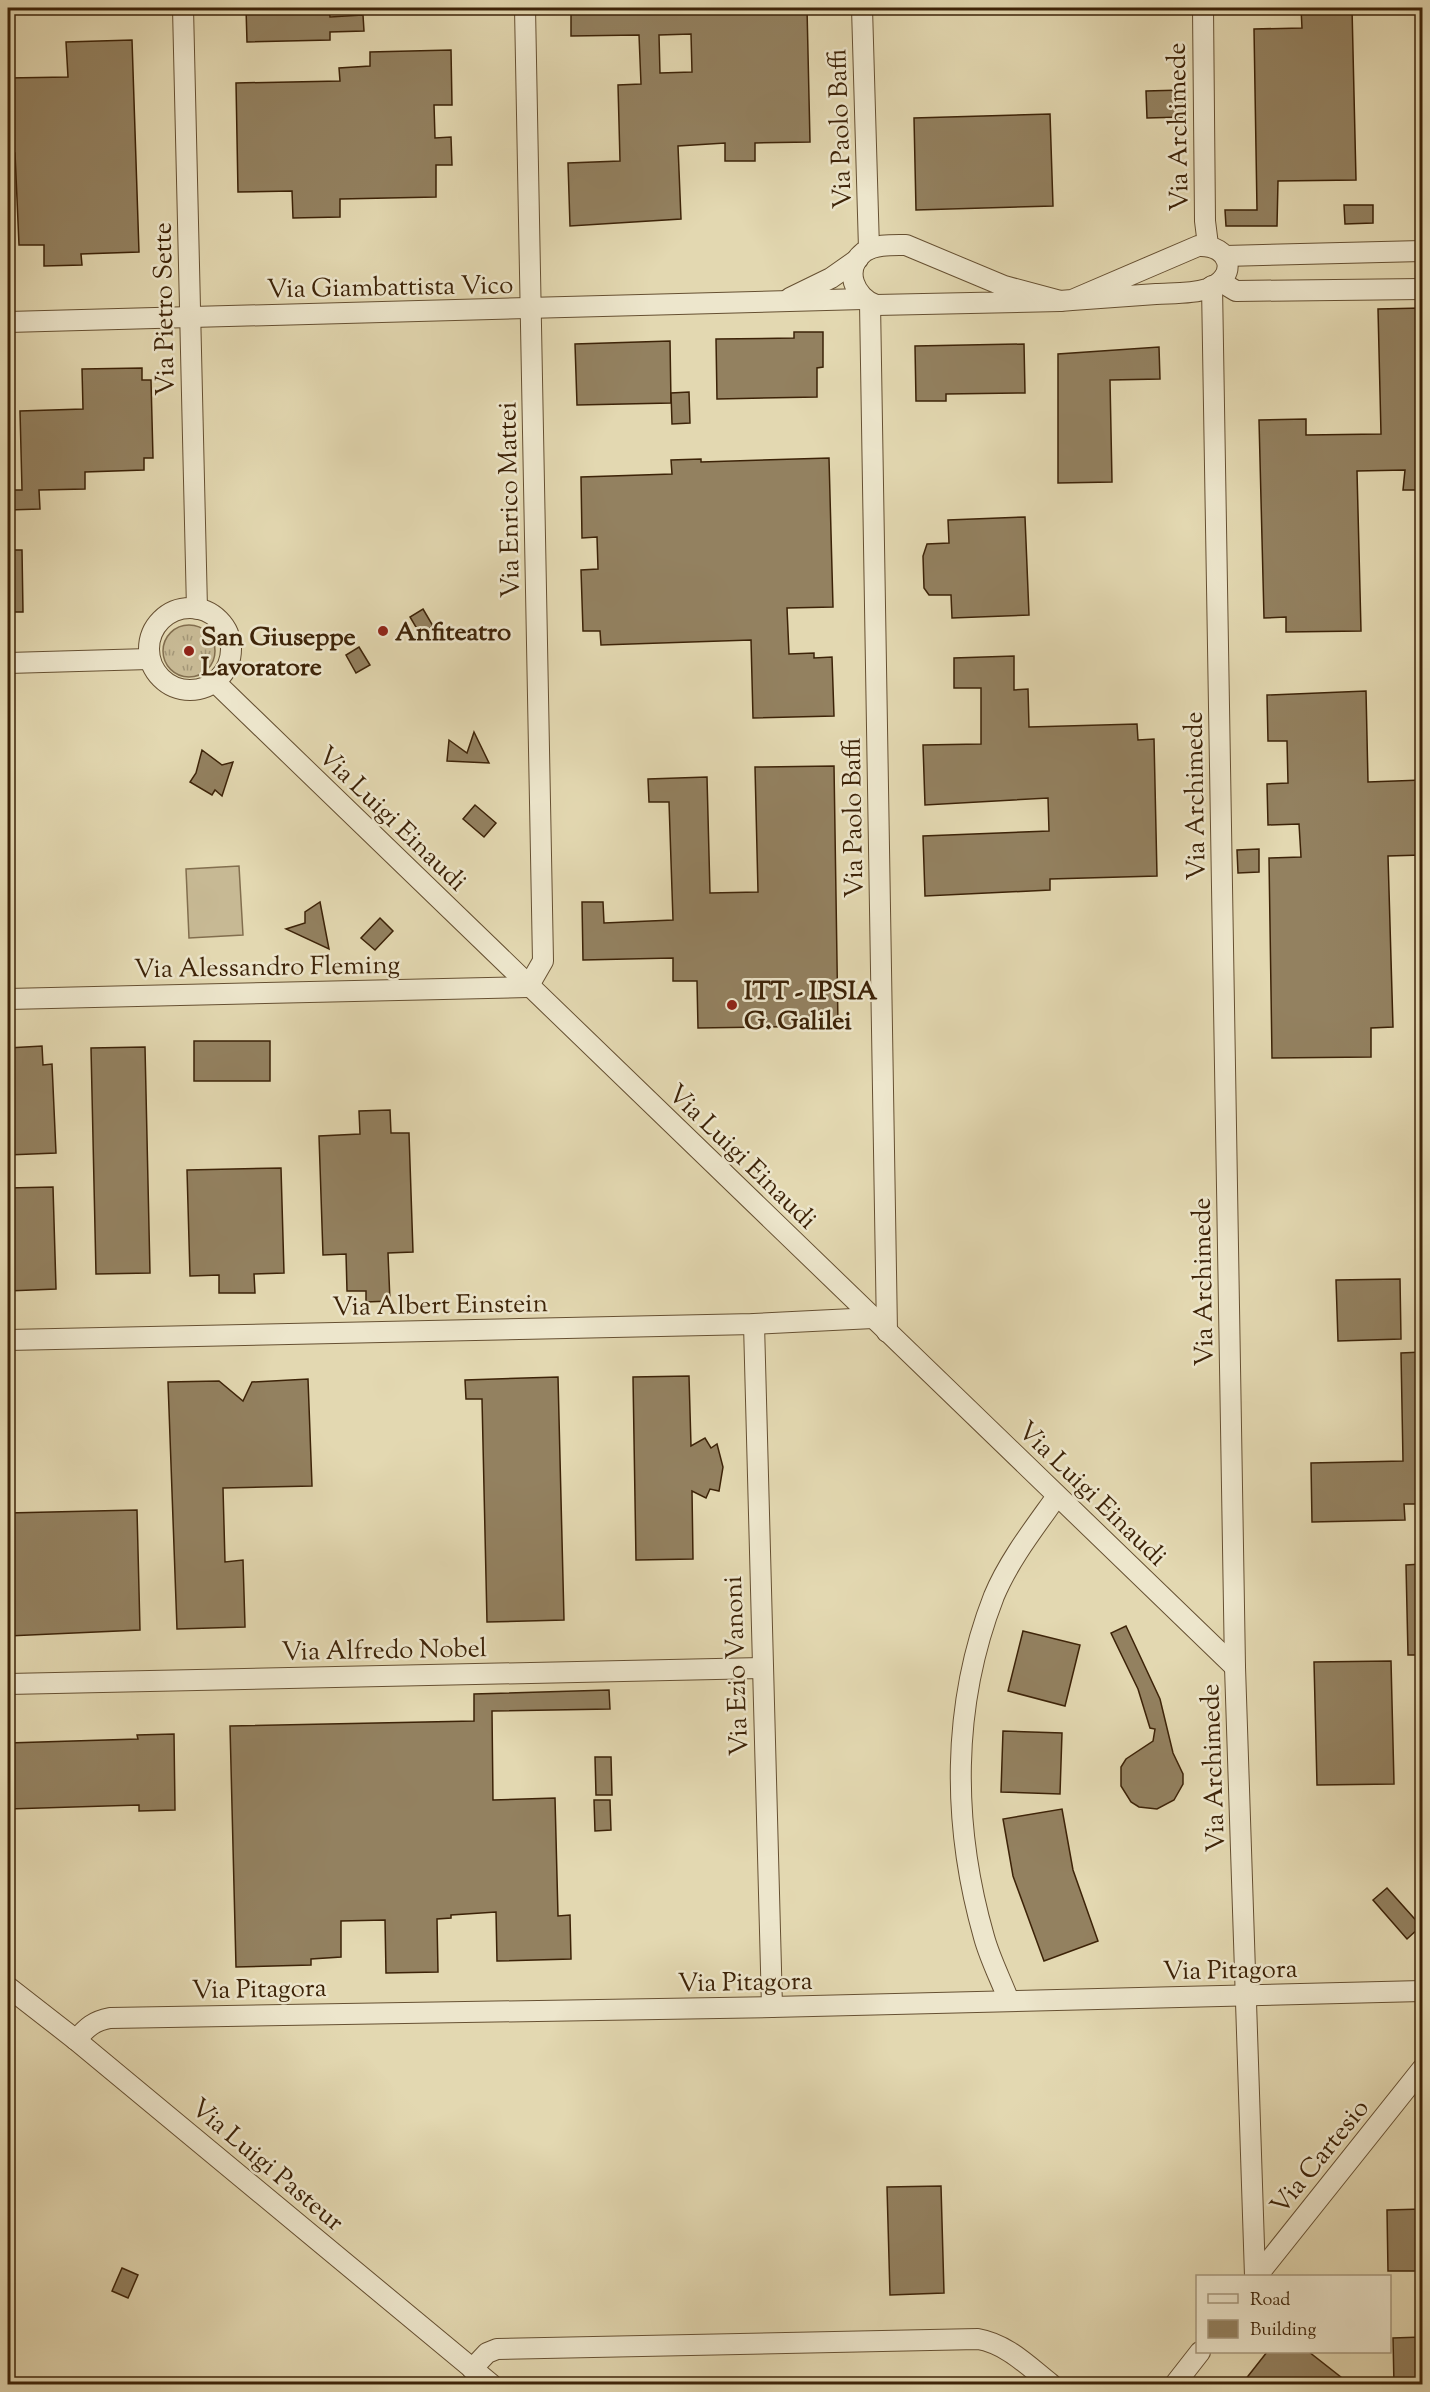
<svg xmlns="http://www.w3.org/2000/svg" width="1430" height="2392" font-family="'Sorts Mill Goudy',serif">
  <defs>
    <pattern id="grass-tufts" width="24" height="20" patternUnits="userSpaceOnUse" patternTransform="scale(1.5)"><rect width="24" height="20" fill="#c7b994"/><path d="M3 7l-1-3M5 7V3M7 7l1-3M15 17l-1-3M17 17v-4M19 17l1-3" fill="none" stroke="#a39677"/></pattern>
  </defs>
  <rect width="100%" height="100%" fill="#e3d8b1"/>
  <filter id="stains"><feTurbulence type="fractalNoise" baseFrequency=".00333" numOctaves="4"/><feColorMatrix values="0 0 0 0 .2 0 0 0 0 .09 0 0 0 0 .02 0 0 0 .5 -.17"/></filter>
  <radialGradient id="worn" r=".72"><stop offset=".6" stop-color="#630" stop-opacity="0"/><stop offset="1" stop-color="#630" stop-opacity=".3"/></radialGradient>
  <circle fill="url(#grass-tufts)" stroke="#826e4e" stroke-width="1.5" cx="189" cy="651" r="26"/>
  <polygon fill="#c7b994" stroke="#826e4e" stroke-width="1.5" points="239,866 243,935 189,938 186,869"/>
  <g fill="#938160" stroke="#3d2308" stroke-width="1.5" fill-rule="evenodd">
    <polygon points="246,8 329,8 330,17 363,15 364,31 330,32 330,40 247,42"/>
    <path d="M571 8H807L810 142 755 143V161H725V143L678 146 681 219 570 226 568 163 620 161 618 85 641 84 639 35 571 36ZM691 34 692 72 660 73 659 35Z"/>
    <polygon points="1301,8 1352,8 1356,180 1278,181 1277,226 1226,226 1225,210 1257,210 1254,29 1302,28"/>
    <polygon points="132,40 139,252 81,254 82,265 44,266 44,245 19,245 15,153 8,153 8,78 68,77 66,42"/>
    <polygon points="451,50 452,105 434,105 435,138 451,137 452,165 436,165 436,197 340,199 340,217 293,218 292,191 238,192 236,83 340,81 339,68 370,66 370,52"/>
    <polygon points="1183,90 1183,117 1147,118 1146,91"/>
    <polygon points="1050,114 1053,206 916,210 914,118"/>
    <polygon points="1344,205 1373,205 1373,223 1345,224"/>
    <polygon points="1422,308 1422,490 1403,490 1405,470 1357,471 1361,631 1286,632 1286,617 1264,618 1259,420 1306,419 1306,435 1381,434 1378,309"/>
    <polygon points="794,332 823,332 823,367 817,368 817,397 717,399 716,339 794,338"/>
    <polygon points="670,341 671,403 577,405 575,344"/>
    <polygon points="1024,344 1025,393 946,394 946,401 916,401 915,346"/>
    <polygon points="1159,347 1160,379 1110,380 1112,482 1058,483 1058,354"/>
    <polygon points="142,368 142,380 151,380 153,458 144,458 144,470 85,472 85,489 39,490 40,509 8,510 8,490 22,490 20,411 83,409 82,369"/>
    <polygon points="689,392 690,423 672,424 671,393"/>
    <polygon points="829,458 833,607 787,608 789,654 814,653 814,658 832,657 834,716 753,718 751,640 601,645 600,631 583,631 581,570 598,569 597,537 582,538 581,477 672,474 671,460 701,459 701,462"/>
    <polygon points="1025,517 1029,615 952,618 951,595 929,595 924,588 923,556 927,544 949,543 948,520"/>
    <polygon points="8,550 22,550 23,612 8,612"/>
    <polygon points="423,609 433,626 420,634 410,617"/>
    <polygon points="359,647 370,665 356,673 346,655"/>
    <polygon points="1014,656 1014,690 1028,689 1029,727 1137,724 1138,740 1154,739 1157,876 1050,879 1050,890 925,896 923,836 1049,831 1048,798 925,805 923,745 981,744 981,688 954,688 954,658"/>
    <polygon points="1366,691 1368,782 1422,780 1422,855 1388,856 1393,1027 1371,1028 1371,1057 1272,1058 1269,858 1301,857 1299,824 1268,825 1267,784 1288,783 1287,741 1268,741 1267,695"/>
    <polygon points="474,732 489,763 447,761 449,740 467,753"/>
    <polygon points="202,750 222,765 233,762 222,796 215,790 212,795 190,782 196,773"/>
    <polygon points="834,766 838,1026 698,1028 697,981 673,981 673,958 583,960 582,902 603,902 604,923 673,920 669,802 649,802 648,779 707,777 710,893 758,892 755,767"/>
    <polygon points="475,805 496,823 484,837 463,819"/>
    <polygon points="1259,849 1259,872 1238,873 1237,850"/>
    <polygon points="320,902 329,949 286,929 305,923 305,912"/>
    <polygon points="380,918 393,931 375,950 361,938"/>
    <rect x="194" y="1041" width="76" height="40"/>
    <polygon points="42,1046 43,1065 52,1064 56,1153 8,1155 8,1048"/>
    <polygon points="145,1047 150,1273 96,1274 91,1048"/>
    <polygon points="390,1110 391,1133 409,1133 413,1252 388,1253 390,1301 366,1302 366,1291 347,1291 346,1254 323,1255 319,1136 360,1134 359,1111"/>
    <polygon points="281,1168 284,1273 254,1274 255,1293 219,1293 219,1275 190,1276 187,1170"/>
    <polygon points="53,1187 56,1289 8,1291 8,1188"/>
    <polygon points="1400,1279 1401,1339 1338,1341 1336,1280"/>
    <polygon points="1422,1352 1422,1504 1404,1504 1405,1520 1312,1522 1311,1463 1403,1461 1401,1353"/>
    <polygon points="689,1376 691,1446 705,1438 711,1448 717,1444 723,1467 719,1491 710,1489 706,1498 692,1491 693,1559 636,1560 633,1377"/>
    <polygon points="558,1377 564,1620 487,1622 482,1399 466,1399 465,1380"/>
    <polygon points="308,1379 312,1486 223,1488 225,1562 243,1560 245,1627 177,1629 168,1382 219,1381 243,1401 252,1382"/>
    <polygon points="137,1510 140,1630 8,1636 8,1513"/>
    <polygon points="1422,1564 1422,1655 1408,1655 1406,1565"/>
    <polygon points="1126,1626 1160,1699 1173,1753 1183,1774 1183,1784 1174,1800 1157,1809 1139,1807 1131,1802 1121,1786 1121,1767 1126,1759 1153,1741 1155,1729 1150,1728 1138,1689 1111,1633"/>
    <polygon points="1023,1631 1080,1645 1065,1706 1008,1691"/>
    <polygon points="1391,1661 1394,1784 1317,1785 1314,1662"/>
    <polygon points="609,1690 610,1709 492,1711 493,1800 555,1798 558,1916 570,1915 571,1959 497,1961 496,1912 451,1915 451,1918 437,1919 438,1972 386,1973 385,1920 341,1921 341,1957 311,1959 311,1965 236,1967 230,1726 474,1721 474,1694"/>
    <polygon points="1003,1731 1062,1733 1060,1794 1001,1792"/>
    <polygon points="174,1734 175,1810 139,1811 139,1805 8,1809 8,1743 138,1739 137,1735"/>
    <polygon points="595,1757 611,1757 612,1795 596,1795"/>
    <polygon points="594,1800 610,1800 611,1830 595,1831"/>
    <polygon points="1062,1809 1073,1870 1098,1941 1044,1961 1013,1876 1003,1819"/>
    <polygon points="1387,1888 1421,1926 1407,1939 1373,1900"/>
    <polygon points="941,2186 944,2293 890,2295 887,2187"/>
    <polygon points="1422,2209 1422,2271 1388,2271 1387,2210"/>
    <polygon points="122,2268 138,2275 128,2298 112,2291"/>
    <polygon points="1422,2337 1422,2385 1394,2385 1393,2338"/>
    <polygon points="1267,2352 1309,2352 1351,2385 1241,2385"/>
  </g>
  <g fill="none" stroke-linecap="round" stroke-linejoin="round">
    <g stroke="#665032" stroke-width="22">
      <g id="minor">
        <polyline points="183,8 197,609"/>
        <polyline points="862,8 869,249"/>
        <polyline points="1203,8 1205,221 1208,245"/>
        <path d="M906 245 1004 286 1060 301 876 305C855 298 842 269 864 252 875 244 893 245 906 245Z"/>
        <polyline points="1225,256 1422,251"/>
        <polyline points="1221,282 1236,291 1422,289"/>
        <polyline points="1212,286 1235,1667 1255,2276"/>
        <polyline points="790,298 831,278 858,259"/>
        <path d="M1060 301 1072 300C1100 298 1128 296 1156 294 1172 293 1191 294 1207 289 1239 278 1232 244 1198 246L1072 300"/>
        <polyline points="870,303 887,1332"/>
        <polyline points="8,322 863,299"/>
        <circle cx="190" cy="649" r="41"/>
        <polyline points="8,663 149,659"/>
        <polyline points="215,682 1235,1667"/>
        <polyline points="8,999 528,987 543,961 525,8"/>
        <polyline points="754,1324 772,2007"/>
        <polyline points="8,1340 754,1324 873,1318"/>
        <polyline points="8,1684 762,1668"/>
        <polyline points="8,1987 76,2040 491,2384"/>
        <path d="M1009 2001C1001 1980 990 1959 984 1937 952 1825 951 1706 994 1596 1009 1560 1035 1527 1057 1496"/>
        <path d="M76 2040C87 2027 94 2021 110 2018L772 2007 1422 1991"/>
        <polyline points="1257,2276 1422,2069"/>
        <path d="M472 2369 487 2353 497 2349 978 2339C1007 2344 1028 2366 1051 2384"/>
        <polyline points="1175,2384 1200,2352"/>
      </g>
    </g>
    <use href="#minor" stroke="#ede6cc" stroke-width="20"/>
  </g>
  <g fill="#8f2418" stroke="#ede6cc" stroke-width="2">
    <circle cx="383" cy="631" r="6"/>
    <circle cx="189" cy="651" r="6"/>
    <circle cx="732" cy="1005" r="6"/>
  </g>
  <g text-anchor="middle" stroke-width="5" stroke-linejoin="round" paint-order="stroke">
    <g font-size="26" fill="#3d2308" stroke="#ede6cc">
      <text transform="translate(1177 127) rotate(-91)" y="9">Via Archimede</text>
      <text transform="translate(839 129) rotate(-92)" y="9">Via Paolo Baffi</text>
      <text transform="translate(390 286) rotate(-1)" y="9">Via Giambattista Vico</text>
      <text transform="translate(163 309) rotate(-91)" y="9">Via Pietro Sette</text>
      <text transform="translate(508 500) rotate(-91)" y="9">Via Enrico Mattei</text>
      <text transform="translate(1194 796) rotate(-91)" y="9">Via Archimede</text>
      <text transform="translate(393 818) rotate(44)" y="9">Via Luigi Einaudi</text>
      <text transform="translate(852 818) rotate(-91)" y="9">Via Paolo Baffi</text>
      <text transform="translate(267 966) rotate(-1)" y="9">Via Alessandro Fleming</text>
      <text transform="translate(743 1156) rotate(44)" y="9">Via Luigi Einaudi</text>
      <text transform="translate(1202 1282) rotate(-91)" y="9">Via Archimede</text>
      <text transform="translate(440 1304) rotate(-1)" y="9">Via Albert Einstein</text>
      <text transform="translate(1093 1493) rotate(44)" y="9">Via Luigi Einaudi</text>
      <text transform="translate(384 1649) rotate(-1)" y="9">Via Alfredo Nobel</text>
      <text transform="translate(735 1666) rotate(-92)" y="9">Via Ezio Vanoni</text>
      <text transform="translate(1212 1768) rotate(-92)" y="9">Via Archimede</text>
      <text transform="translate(1230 1969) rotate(-1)" y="9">Via Pitagora</text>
      <text transform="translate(745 1981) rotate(-1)" y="9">Via Pitagora</text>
      <text transform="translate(259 1988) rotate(-1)" y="9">Via Pitagora</text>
      <text transform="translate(1319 2156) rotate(-51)" y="9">Via Cartesio</text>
      <text transform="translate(268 2164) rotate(40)" y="9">Via Luigi Pasteur</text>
    </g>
    <g font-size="26" font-weight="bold" fill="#3d2308" stroke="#ede6cc" text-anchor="start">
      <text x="395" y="640">Anfiteatro</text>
      <text x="201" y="645">San Giuseppe<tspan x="201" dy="30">Lavoratore</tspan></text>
      <text x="744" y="999">ITT - IPSIA<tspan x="744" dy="30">G. Galilei</tspan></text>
    </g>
  </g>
  <rect width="1430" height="2392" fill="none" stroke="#e3d8b1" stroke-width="30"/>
  <rect x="9" y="9" width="1412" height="2374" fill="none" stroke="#3d2308" stroke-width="3"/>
  <rect x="15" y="15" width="1400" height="2362" fill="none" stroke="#3d2308" stroke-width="1.5"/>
  <rect x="1196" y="2275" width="195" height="78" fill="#ede6cc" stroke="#a7987e" stroke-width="1.5"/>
  <rect x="1208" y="2294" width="30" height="9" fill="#ede6cc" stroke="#a7987e" stroke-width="1.5"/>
  <text x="1250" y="2305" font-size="18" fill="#3d2308">Road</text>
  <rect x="1208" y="2320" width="30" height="18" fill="#938160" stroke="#a7987e" stroke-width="1.5"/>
  <text x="1250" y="2335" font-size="18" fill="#3d2308">Building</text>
  <rect width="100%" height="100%" filter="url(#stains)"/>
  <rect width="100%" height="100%" fill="url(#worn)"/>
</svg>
